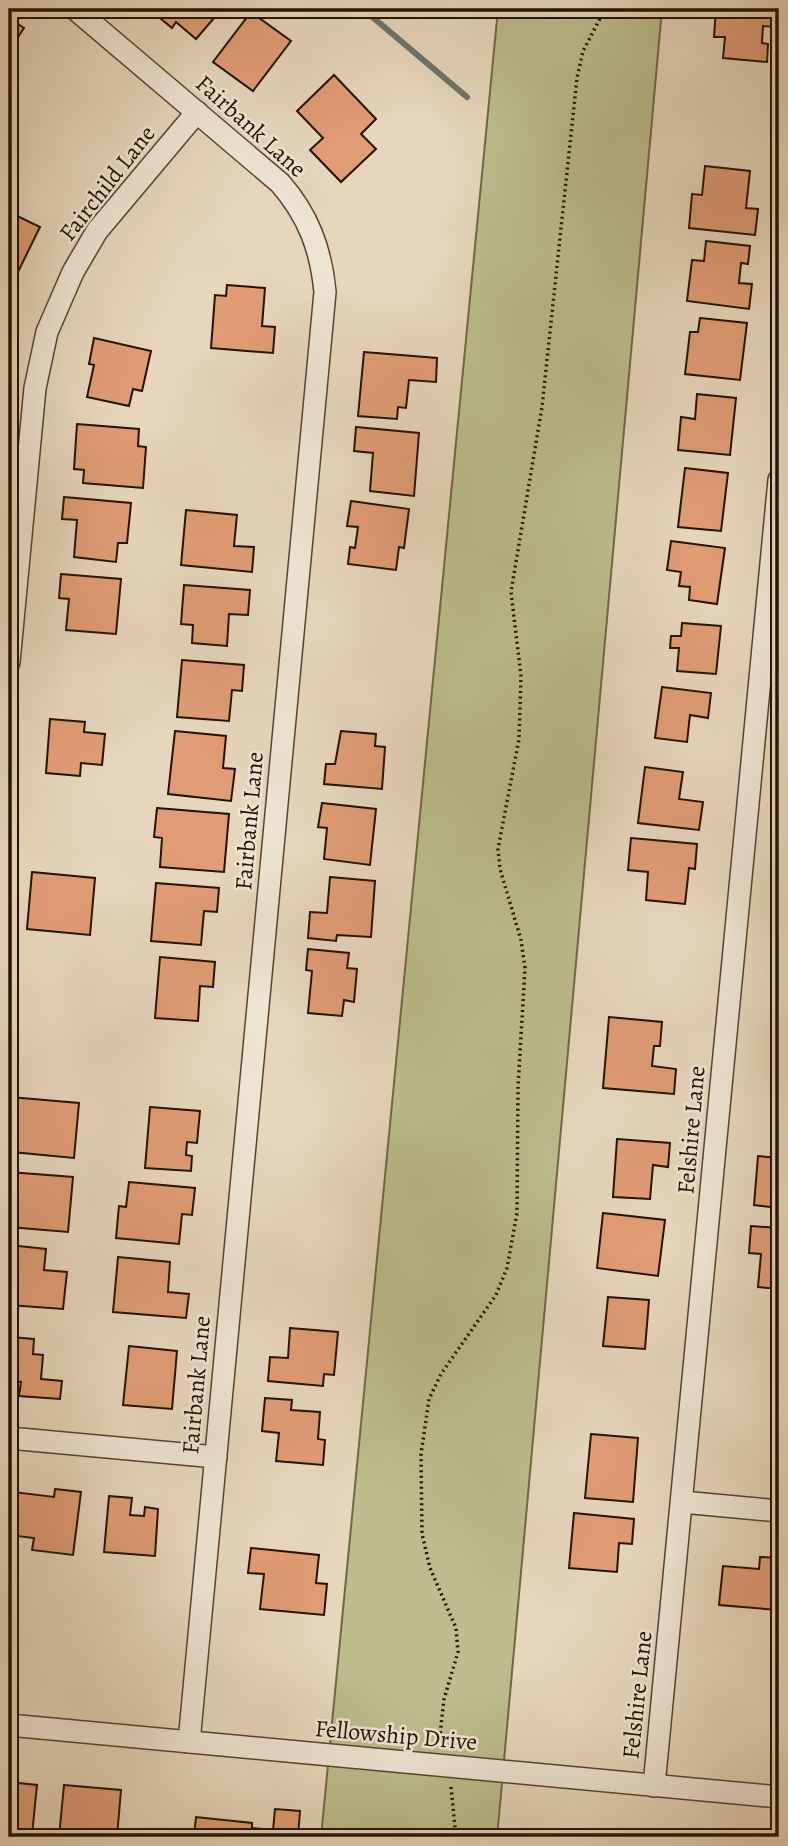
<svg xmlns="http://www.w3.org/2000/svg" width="788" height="1846" font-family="Alegreya,serif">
  <rect width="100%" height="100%" fill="#e7d6bc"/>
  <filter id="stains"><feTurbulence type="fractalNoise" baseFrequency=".00286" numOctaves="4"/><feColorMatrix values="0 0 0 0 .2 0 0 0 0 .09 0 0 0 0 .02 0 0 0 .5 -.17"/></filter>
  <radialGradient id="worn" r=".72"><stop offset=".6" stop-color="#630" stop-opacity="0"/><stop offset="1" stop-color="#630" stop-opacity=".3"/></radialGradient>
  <polygon fill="#bcbc8c" stroke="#706746" stroke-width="2" points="498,9 662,9 501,1794 497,1837 321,1837"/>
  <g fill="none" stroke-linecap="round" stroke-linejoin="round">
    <polyline stroke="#6b7470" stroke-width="6" points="363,9 467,97"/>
  </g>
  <g fill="#e09c75" stroke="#241200" stroke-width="2">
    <polygon points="149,9 219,9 221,10 196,39 176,22 172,28"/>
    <polygon points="716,9 778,9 776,27 763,26 762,43 768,44 767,62 723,58 725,37 714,37"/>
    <polygon points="251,12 291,41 253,91 213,62"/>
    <polygon points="9,18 24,28 9,51"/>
    <polygon points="334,75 376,119 361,134 376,149 341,182 310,150 323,138 297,111"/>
    <polygon points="705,166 750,171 746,208 758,209 755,235 689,228 692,194 702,195"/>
    <polygon points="9,212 40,227 15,278 9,275"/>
    <polygon points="706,241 750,246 748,264 741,263 739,283 752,284 749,309 687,301 692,260 704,261"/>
    <polygon points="227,285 265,288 262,326 275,327 273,353 211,348 215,295 226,296"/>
    <polygon points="700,318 747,323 740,380 685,374 690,332 698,332"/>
    <polygon points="94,338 151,351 142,391 133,389 129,406 87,397 94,365 89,364"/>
    <polygon points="364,352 437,358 436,382 409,380 406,408 398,407 397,419 358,416"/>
    <polygon points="697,394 736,398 730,455 678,450 681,417 695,419"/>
    <polygon points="77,424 139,429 138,446 146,447 143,488 83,483 84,470 74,469"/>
    <polygon points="356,427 419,433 414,496 370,491 373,453 354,451"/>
    <polygon points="685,468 728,473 721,531 678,527"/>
    <polygon points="64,497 131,503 127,543 118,543 116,562 74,557 77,520 62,519"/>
    <polygon points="351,501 409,509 404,548 399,547 396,570 348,564 350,547 355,548 358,527 347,526"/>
    <polygon points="186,510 237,515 234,546 254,547 252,572 181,565"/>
    <polygon points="671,541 725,548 717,604 689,600 690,587 679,586 681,572 667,570"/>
    <polygon points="61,574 121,579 116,634 66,630 69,599 59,598"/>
    <polygon points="184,585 250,590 248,615 229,614 227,646 192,643 193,625 181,624"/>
    <polygon points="682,623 721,626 716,674 677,671 679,648 670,648 671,636 681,636"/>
    <polygon points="182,660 244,665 242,691 232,690 229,721 177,717"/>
    <polygon points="662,687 711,693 708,718 690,715 687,742 655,738"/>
    <polygon points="50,719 85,722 84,732 105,734 102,765 81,763 80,776 46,773"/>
    <polygon points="175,731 226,736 223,768 235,769 231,801 168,794"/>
    <polygon points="341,731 376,734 375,746 385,747 382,789 324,784 326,764 335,764"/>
    <polygon points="645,767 683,772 679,799 703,802 699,830 638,823"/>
    <polygon points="322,803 376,809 370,865 324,859 327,828 318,827"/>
    <polygon points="157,808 229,814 224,872 160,867 162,838 154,837"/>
    <polygon points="631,838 697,844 695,869 689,868 685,904 646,900 648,872 628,870"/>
    <polygon points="32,872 95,878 90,935 27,929"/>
    <polygon points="330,877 375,881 371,937 337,935 336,941 308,938 310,912 327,913"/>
    <polygon points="156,883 219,888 217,912 204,911 201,945 151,941"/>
    <polygon points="308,949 349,953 347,968 357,969 354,1002 344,1000 342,1016 308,1013 312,971 306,970"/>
    <polygon points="160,957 215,962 213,987 200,986 198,1021 155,1018"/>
    <polygon points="776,1006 779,1007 779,1057 771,1056"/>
    <polygon points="609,1017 662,1022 660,1046 654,1046 652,1066 676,1069 674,1094 603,1088"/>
    <polygon points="10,1097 79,1103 74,1158 12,1152 15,1122 9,1121"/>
    <polygon points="150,1107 200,1111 197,1143 187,1142 186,1155 192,1156 191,1171 145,1168"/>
    <polygon points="773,1107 779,1107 779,1132 771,1131"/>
    <polygon points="617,1139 670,1143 668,1167 653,1165 650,1199 613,1197"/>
    <polygon points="758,1156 779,1158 779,1208 754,1205"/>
    <polygon points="9,1172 73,1177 68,1232 9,1227"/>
    <polygon points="129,1182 195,1188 192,1215 182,1214 179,1244 116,1238 119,1206 126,1207"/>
    <polygon points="603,1213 665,1220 658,1276 597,1268"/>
    <polygon points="751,1226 779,1228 779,1289 758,1287 761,1254 749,1253"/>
    <polygon points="9,1245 46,1249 44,1270 67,1272 63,1309 9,1305"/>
    <polygon points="118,1257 170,1262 168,1292 189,1294 186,1318 113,1312"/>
    <polygon points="608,1297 649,1300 645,1349 603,1346"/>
    <polygon points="290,1328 338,1332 334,1375 324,1374 323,1386 268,1381 270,1357 288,1358"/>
    <polygon points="9,1337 34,1339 33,1354 43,1355 41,1379 62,1381 60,1399 19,1396 21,1382 9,1381"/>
    <polygon points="129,1346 177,1351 172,1409 123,1405"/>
    <polygon points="265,1398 292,1400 291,1410 320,1412 318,1439 325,1440 323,1465 276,1461 279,1433 262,1431"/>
    <polygon points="591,1434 638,1438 633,1502 585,1498"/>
    <polygon points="55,1489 81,1492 73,1555 32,1550 34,1538 9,1535 14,1492 54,1497"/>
    <polygon points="109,1496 132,1498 130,1515 144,1516 145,1507 158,1509 155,1556 104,1552"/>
    <polygon points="574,1513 634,1519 632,1544 619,1543 617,1572 569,1568"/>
    <polygon points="251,1548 319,1555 316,1583 327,1584 324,1615 260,1609 264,1574 248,1573"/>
    <polygon points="760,1557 779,1558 778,1610 719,1605 723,1566 759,1569"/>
    <polygon points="9,1782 37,1785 32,1835 9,1832"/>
    <polygon points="64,1785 121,1790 117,1837 59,1837"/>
    <polygon points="275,1809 300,1811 298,1837 194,1837 196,1817 252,1823 252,1828 273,1830"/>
    <polygon points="588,1833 654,1837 588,1837"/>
  </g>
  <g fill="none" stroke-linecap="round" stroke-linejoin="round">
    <g stroke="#55432f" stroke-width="24">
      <g id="street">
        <path d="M75 9 280 183C308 215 321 249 325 292L189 1742"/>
        <polyline points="9,662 35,388 47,332 73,272 97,231 197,112"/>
        <polyline points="9,1438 216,1457"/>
        <polyline points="682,1502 779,1511"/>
        <polyline points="9,1725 779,1797"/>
        <polyline points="654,1786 779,480"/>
      </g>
    </g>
    <g stroke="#241200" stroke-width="3.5" stroke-dasharray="2 3.5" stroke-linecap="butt">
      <polyline points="439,1744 444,1699 458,1652 456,1628 430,1568 422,1534 421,1454 429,1399 441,1374 496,1295 507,1268 517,1213 518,1087 525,968 521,940 500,869 498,849 519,739 521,676 511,592 542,407 577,78 583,51 605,9"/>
      <polyline points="451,1787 456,1837"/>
    </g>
    <use href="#street" stroke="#efe4d3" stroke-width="21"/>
  </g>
  <g text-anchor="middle" stroke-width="5" stroke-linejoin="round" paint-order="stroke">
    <g font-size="24" fill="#241200" stroke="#efe4d3">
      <text transform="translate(251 126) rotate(42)" y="8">Fairbank Lane</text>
      <text transform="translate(107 183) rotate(-52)" y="8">Fairchild Lane</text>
      <text transform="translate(249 821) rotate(-85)" y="8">Fairbank Lane</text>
      <text transform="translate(691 1130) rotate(-85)" y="8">Felshire Lane</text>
      <text transform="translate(196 1385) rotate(-85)" y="8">Fairbank Lane</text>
      <text transform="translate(637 1695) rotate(-84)" y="8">Felshire Lane</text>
      <text transform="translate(396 1735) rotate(5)" y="8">Fellowship Drive</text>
    </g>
  </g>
  <rect width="788" height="1846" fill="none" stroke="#e7d6bc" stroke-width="35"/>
  <rect x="10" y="10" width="767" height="1825" fill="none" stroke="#241200" stroke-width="3.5"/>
  <rect x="18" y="18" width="753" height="1811" fill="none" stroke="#241200" stroke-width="2"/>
  <rect width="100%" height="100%" filter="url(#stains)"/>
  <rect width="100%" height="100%" fill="url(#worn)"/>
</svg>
